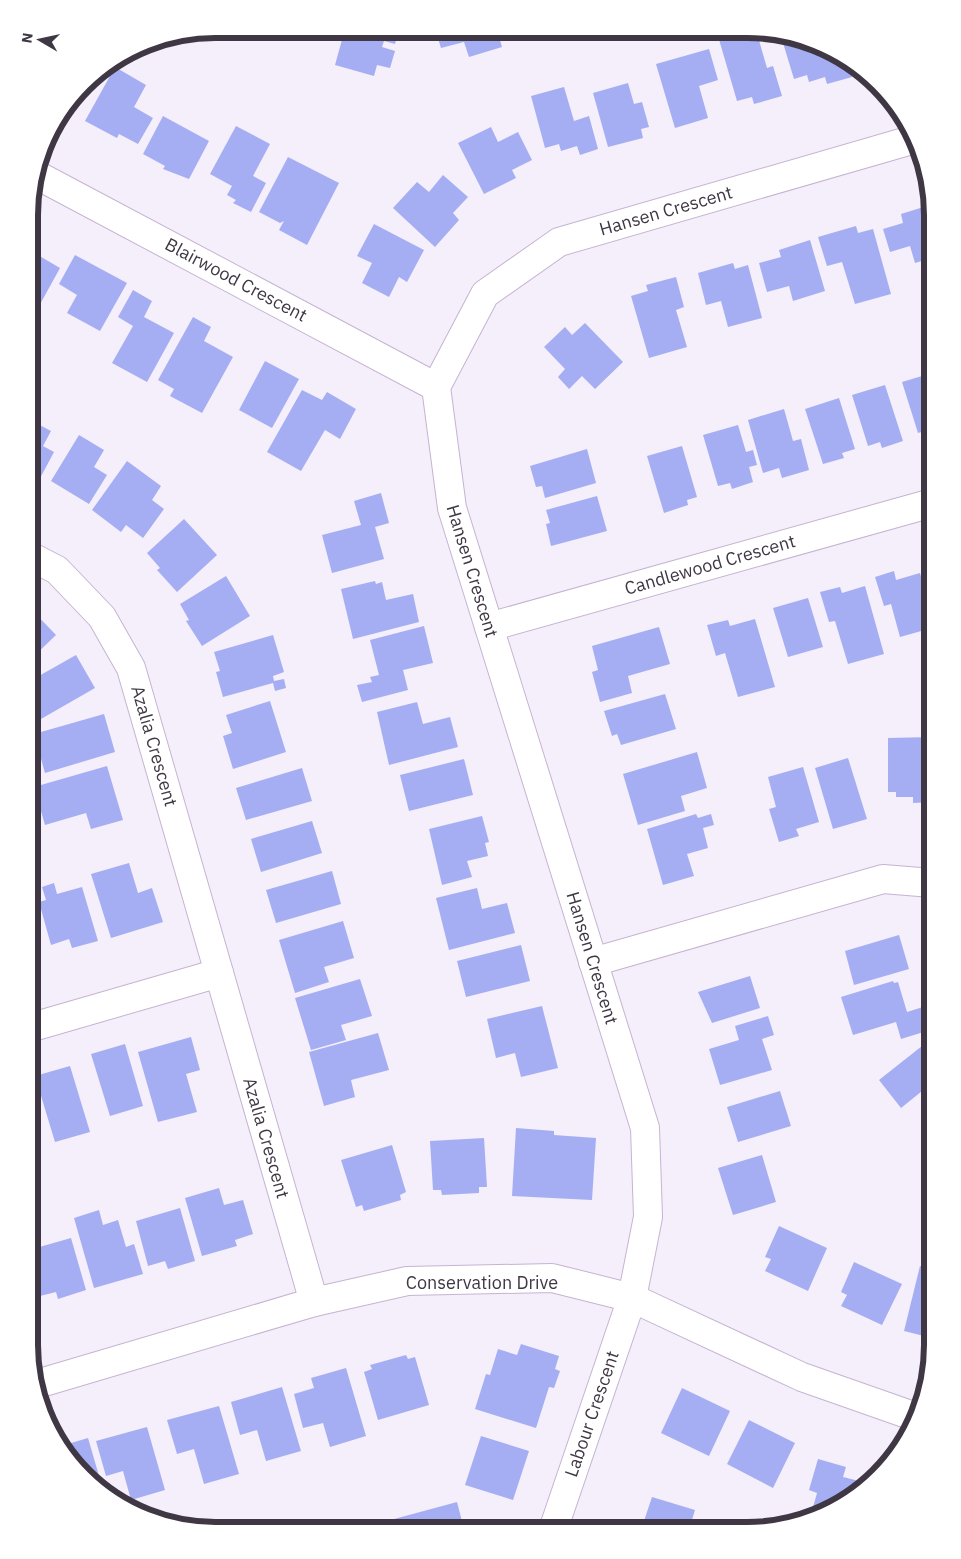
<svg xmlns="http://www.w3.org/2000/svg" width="961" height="1559" font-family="'IBM Plex Sans',sans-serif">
  <rect width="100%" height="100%" fill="#f5eefb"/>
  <g fill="#a5aef2">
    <polygon points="277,29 305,29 283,41"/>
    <polygon points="345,29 399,29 395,44 384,41 382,47 395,51 390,68 377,65 374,76 335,65"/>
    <polygon points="435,29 497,30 502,47 469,57 464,42 441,48"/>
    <polygon points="738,30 756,30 767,68 773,66 782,96 754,104 752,97 737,101 718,36"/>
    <polygon points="780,33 818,43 822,50 828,49 847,60 852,77 827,84 825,77 809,82 807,75 794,79"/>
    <polygon points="709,49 718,80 699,86 708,118 675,128 656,64"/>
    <polygon points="115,67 146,85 134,107 153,118 138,144 119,134 117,138 85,121"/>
    <polygon points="628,83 634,104 642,102 649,127 641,129 643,138 608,147 593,93"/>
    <polygon points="564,87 574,121 589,116 598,149 580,155 577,146 561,151 559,144 545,148 531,96"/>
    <polygon points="163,116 209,141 189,179 163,169 165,166 143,154"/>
    <polygon points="236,126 270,144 253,176 266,183 251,212 233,203 236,200 227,195 232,186 210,174"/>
    <polygon points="491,127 498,142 518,132 532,160 512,170 516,178 484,194 458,143"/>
    <polygon points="288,157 339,183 307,245 279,230 284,221 280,223 259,212"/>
    <polygon points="443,175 468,197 453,213 459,220 435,247 393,208 417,182 429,192"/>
    <polygon points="930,205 932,258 915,263 910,246 890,252 883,229 903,223 901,214"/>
    <polygon points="374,224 424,250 407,282 399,277 389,297 362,283 372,263 357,256"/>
    <polygon points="856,226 858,233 873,229 891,294 855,304 842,262 827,266 818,237"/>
    <polygon points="30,232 39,237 31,251 60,268 33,317 30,315"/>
    <polygon points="810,240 825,291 793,301 789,286 767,292 759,263 781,257 779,250"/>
    <polygon points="75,255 127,283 100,331 67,313 77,295 59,284"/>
    <polygon points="733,263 735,269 748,265 762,318 728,327 721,301 706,305 698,273"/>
    <polygon points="676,277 684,307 676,310 687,347 649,358 631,296 648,291 646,285"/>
    <polygon points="133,290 152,301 144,317 174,333 147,382 112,363 133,326 118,317"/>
    <polygon points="193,317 211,327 204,341 233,357 202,413 170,396 174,389 158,380"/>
    <polygon points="585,323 623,362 595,389 582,376 569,389 558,377 565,369 544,347 565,327 572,335"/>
    <polygon points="265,361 299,379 272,428 239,410"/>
    <polygon points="932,373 932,429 918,433 902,382"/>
    <polygon points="885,385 903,441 882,448 880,442 868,446 852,395"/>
    <polygon points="302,390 322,400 327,392 356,409 340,439 325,430 301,471 267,452"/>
    <polygon points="839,398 855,449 842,453 844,458 823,464 805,409"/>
    <polygon points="784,409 793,441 801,439 809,470 782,478 779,468 763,473 748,420"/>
    <polygon points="30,420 51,431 43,446 54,452 38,482 30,477"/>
    <polygon points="738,425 746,452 753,450 757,465 749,467 753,482 732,489 730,483 718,486 703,435"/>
    <polygon points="79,435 104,450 94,467 107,475 89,504 51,481"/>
    <polygon points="682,446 697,497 687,500 688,505 664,513 647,456"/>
    <polygon points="587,449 596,483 545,498 542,486 536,487 530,466"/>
    <polygon points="127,461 161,486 152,500 164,509 143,538 126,525 121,532 92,510"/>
    <polygon points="381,493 389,523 375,527 384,559 332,573 322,535 361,525 354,501"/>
    <polygon points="597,496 607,531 551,546 546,524 550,523 546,510"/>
    <polygon points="184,519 217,555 177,592 157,570 160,568 147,553"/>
    <polygon points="932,559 932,583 925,561"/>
    <polygon points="894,571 896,580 920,573 932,615 932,628 900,637 891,604 884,606 875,577"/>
    <polygon points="226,576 250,616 202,646 186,621 189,620 180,604"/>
    <polygon points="375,581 376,584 382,582 386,600 413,594 419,622 353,639 341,589"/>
    <polygon points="865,586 884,654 848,664 835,621 829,622 820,592 840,587 842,593"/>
    <polygon points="808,598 823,647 788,657 773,608"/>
    <polygon points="30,608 56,635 30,660"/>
    <polygon points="755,619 775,687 738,697 725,653 716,656 707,625 728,620 730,626"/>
    <polygon points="424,626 433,663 403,670 408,690 362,702 357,685 372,682 370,677 379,675 370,640"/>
    <polygon points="659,627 670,664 628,676 632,693 600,702 592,672 598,670 592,646"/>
    <polygon points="273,635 284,672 273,676 274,681 284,679 286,688 275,691 273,683 223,697 216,672 220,671 214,652"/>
    <polygon points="76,655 95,688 34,723 30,714 30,681"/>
    <polygon points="665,694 676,729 621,745 617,734 612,736 604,711"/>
    <polygon points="270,701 286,752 233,769 223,736 232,733 226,715"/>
    <polygon points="417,702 423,724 450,717 458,747 389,765 377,712"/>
    <polygon points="104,714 115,752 45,773 34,734"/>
    <polygon points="932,737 932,802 913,803 913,797 896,797 896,792 888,792 888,738"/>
    <polygon points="697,752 707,788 681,796 685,811 638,825 623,774"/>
    <polygon points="848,758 867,819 833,829 815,768"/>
    <polygon points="464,759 473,795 409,811 400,775"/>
    <polygon points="107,766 123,820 91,829 86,813 45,825 34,787"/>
    <polygon points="803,767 819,822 796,829 799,836 779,842 769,809 776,807 768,777"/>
    <polygon points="302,768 312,801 246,820 236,788"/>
    <polygon points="696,814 698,818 711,814 714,825 703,828 708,848 687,854 694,876 663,885 647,829"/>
    <polygon points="482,816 489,842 485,843 488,856 467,861 472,877 442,885 429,829"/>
    <polygon points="312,821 322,853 261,872 251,839"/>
    <polygon points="129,863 138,893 152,888 163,922 111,938 91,874"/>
    <polygon points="332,871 341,904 276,923 266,890"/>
    <polygon points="54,883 57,894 82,887 98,941 72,948 69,939 51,945 39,902 46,900 42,887"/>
    <polygon points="477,888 482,909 507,903 515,933 449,950 436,898"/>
    <polygon points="29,905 35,924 29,926"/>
    <polygon points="343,921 354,958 324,967 329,982 295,993 279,940"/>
    <polygon points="899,935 909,969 854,985 845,951"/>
    <polygon points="521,945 530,981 466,997 457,961"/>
    <polygon points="750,976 760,1008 712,1023 698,992"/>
    <polygon points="360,979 372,1016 341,1025 346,1040 311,1050 295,998"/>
    <polygon points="893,981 894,983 898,982 907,1012 923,1007 930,1030 901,1039 896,1022 853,1035 841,997"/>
    <polygon points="542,1006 558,1068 521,1077 515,1053 496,1058 487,1019"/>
    <polygon points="768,1016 774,1035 762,1039 772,1070 720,1085 709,1049 739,1040 735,1026"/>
    <polygon points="378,1033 389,1070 351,1080 355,1097 324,1106 309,1052"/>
    <polygon points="191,1037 200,1070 186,1074 197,1112 158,1122 138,1052"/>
    <polygon points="125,1044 143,1106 110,1116 91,1054"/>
    <polygon points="922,1046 930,1057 932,1056 932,1083 901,1108 879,1080"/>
    <polygon points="70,1066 90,1132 55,1142 35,1076"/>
    <polygon points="780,1091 791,1126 738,1142 727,1107"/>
    <polygon points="932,1119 932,1139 922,1131"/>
    <polygon points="516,1128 554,1131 554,1135 596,1138 592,1200 512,1196"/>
    <polygon points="29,1138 37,1164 29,1166"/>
    <polygon points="484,1138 487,1187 479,1187 479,1193 442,1195 441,1190 433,1190 430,1141"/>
    <polygon points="392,1145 406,1192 400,1195 401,1200 364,1211 362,1205 356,1207 341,1160"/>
    <polygon points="762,1155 776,1202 733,1215 718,1168"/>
    <polygon points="219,1188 224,1205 243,1200 253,1234 235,1240 237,1246 202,1256 185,1198"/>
    <polygon points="180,1208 195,1261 168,1269 165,1261 148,1266 136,1221"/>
    <polygon points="99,1210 103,1225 118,1220 126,1247 134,1244 143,1274 94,1288 74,1218"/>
    <polygon points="779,1226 827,1248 808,1291 765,1271 771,1259 765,1257"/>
    <polygon points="71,1238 86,1290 58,1299 56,1292 40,1296 29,1258 29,1250"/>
    <polygon points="854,1262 902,1284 882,1325 841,1306 847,1295 841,1292"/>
    <polygon points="920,1266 932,1269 932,1338 904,1331"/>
    <polygon points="521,1344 559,1356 555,1369 560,1371 554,1388 549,1387 536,1428 475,1409 486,1374 490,1375 498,1349 517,1355"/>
    <polygon points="406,1355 408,1359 415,1357 429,1405 378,1420 364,1372 372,1369 370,1365"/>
    <polygon points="346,1368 366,1436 330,1447 323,1423 303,1428 294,1394 314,1388 311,1378"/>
    <polygon points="282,1387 301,1451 266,1461 257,1430 240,1435 231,1402"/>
    <polygon points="682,1388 730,1411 709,1456 661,1433"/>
    <polygon points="219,1406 239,1474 204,1484 194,1449 177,1454 167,1420"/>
    <polygon points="749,1420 795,1443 773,1488 727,1464"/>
    <polygon points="147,1427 165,1490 131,1500 123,1471 106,1476 96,1441"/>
    <polygon points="481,1436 529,1451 513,1500 465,1485"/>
    <polygon points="88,1438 104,1493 67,1457 61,1446"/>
    <polygon points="818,1459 846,1467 843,1477 859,1481 855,1495 817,1516 810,1518 817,1493 809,1490"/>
    <polygon points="652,1497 695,1510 689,1530 641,1530"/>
    <polygon points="457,1502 464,1529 373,1529 372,1525"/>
  </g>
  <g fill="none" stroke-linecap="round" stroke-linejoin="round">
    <g stroke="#c6b4d2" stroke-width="30">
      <g id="minor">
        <polyline points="35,174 436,387"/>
        <polyline points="30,556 57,570 102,617 131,668 314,1302"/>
        <polyline points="489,627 932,503"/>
        <polyline points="593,962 883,879 932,883"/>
        <polyline points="29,1028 219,973"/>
        <polyline points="37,1384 314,1302 407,1281 552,1278 632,1298 802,1377 916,1417"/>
        <polyline points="553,1530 632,1298 648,1217 645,1128 452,508 436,387 485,294 559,242 915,139"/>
      </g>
    </g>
    <use href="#minor" stroke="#fff" stroke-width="28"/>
  </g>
  <g text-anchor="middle" stroke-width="4" stroke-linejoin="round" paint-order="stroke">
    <g font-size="18" fill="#3f3844" stroke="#fff">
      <text transform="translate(666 211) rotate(-16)" y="6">Hansen Crescent</text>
      <text transform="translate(236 280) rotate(28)" y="6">Blairwood Crescent</text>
      <text transform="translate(710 565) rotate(-16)" y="6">Candlewood Crescent</text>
      <text transform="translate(472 571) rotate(73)" y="6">Hansen Crescent</text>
      <text transform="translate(154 746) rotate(74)" y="6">Azalia Crescent</text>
      <text transform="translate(592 958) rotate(73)" y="6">Hansen Crescent</text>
      <text transform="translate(266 1138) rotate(74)" y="6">Azalia Crescent</text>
      <text x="482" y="1289">Conservation Drive</text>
      <text transform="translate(592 1414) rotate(-71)" y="6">Labour Crescent</text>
    </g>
  </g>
  <path d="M0 0H961V1559H0ZM215 38H747A177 177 0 0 1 924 215V1345A177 177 0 0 1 747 1522H215A177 177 0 0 1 38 1345V215A177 177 0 0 1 215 38Z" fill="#fff" fill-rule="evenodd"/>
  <path fill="none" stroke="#3f3844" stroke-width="6" d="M215 38H747A177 177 0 0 1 924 215V1345A177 177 0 0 1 747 1522H215A177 177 0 0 1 38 1345V215A177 177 0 0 1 215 38Z"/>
  <g transform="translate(40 40) rotate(279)" stroke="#ffffff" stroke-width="4" paint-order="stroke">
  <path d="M0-4L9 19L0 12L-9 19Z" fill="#3f3844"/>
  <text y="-8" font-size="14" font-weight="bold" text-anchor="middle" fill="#3f3844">N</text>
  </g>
</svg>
